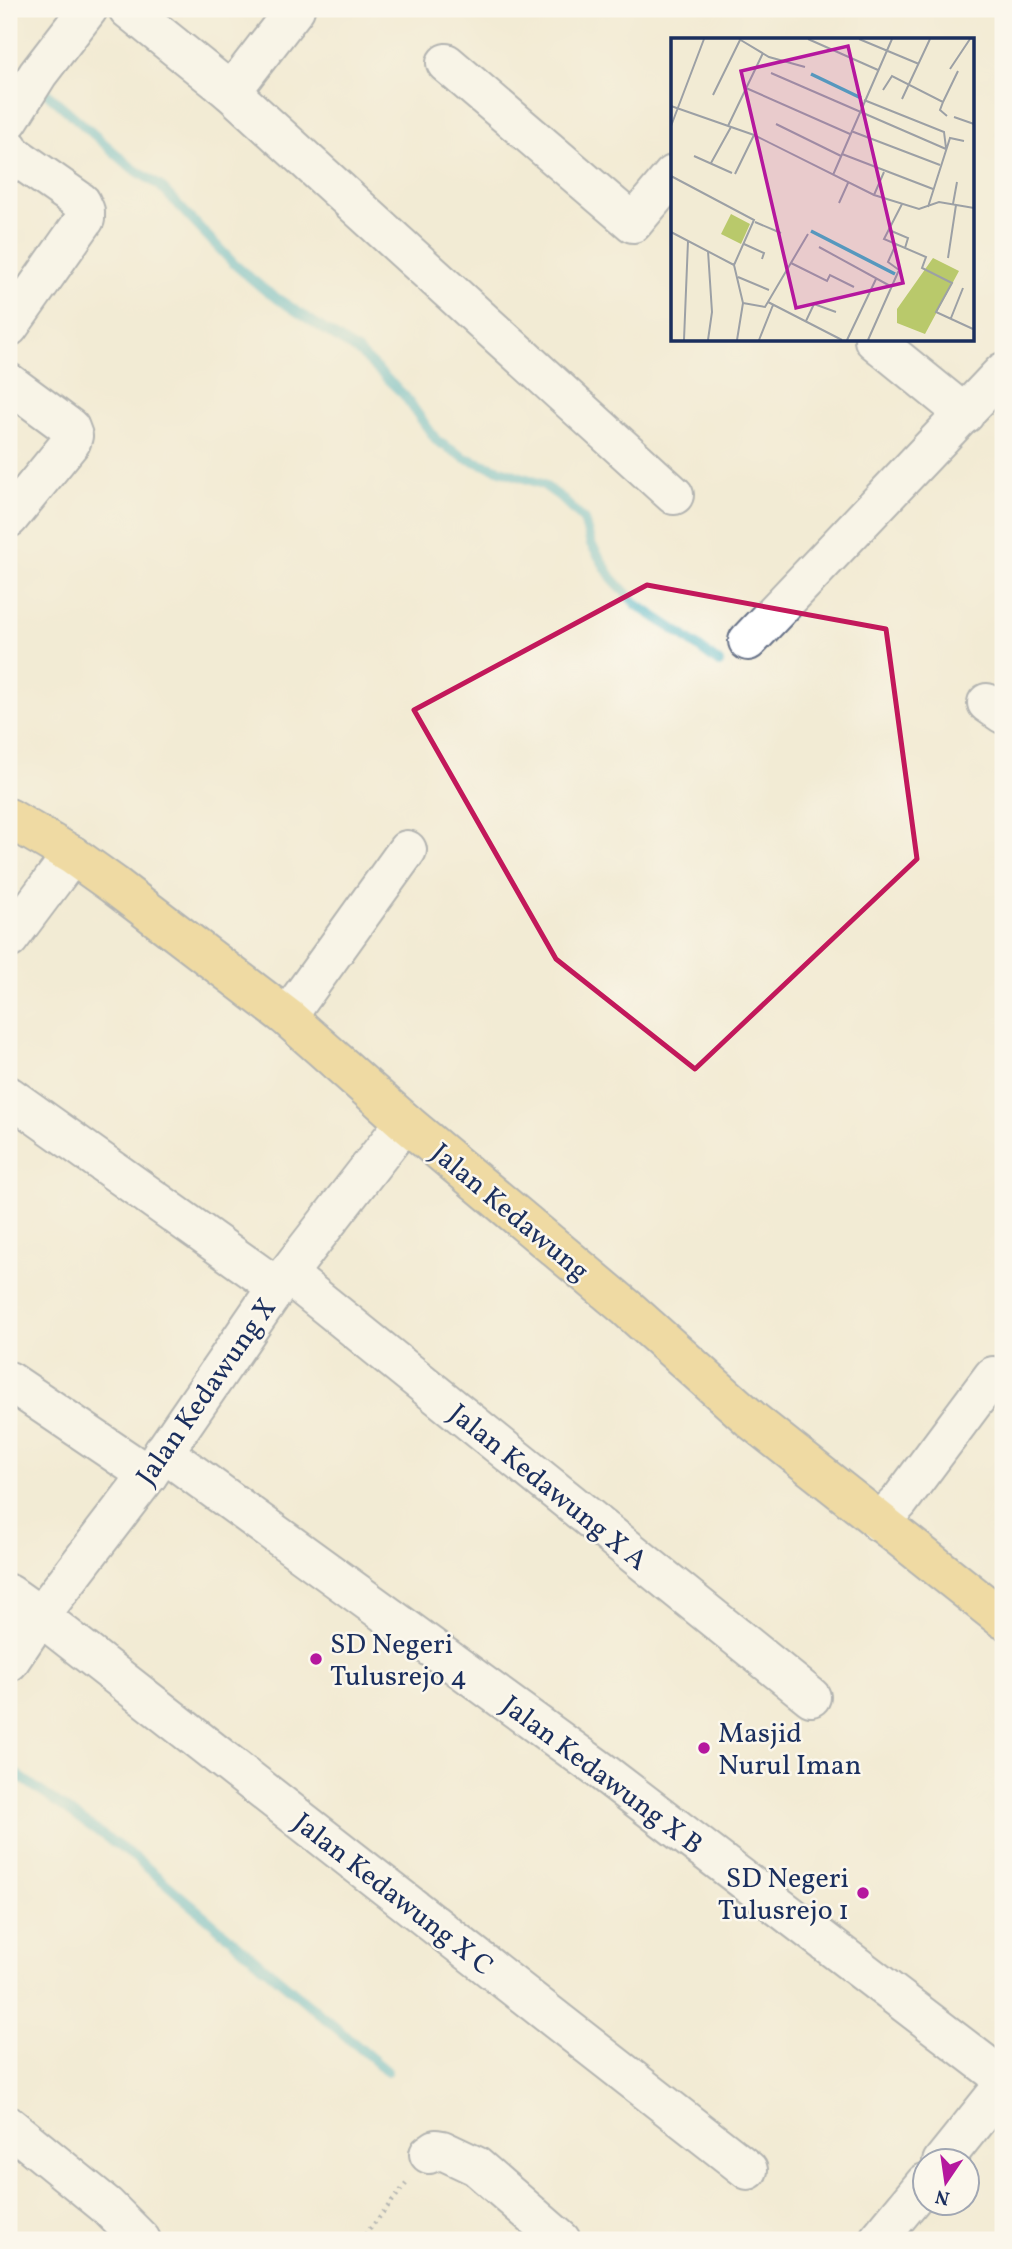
<svg xmlns="http://www.w3.org/2000/svg" width="1012" height="2249" font-family="Vollkorn,serif">
  <rect width="100%" height="100%" fill="#fbf7ec"/>
  <filter id="ink" filterUnits="userSpaceOnUse"><feTurbulence type="fractalNoise" baseFrequency=".0143" numOctaves="2"/><feDisplacementMap in="SourceGraphic" scale="14" xChannelSelector="R" yChannelSelector="G"/><feConvolveMatrix kernelMatrix="1 2 1 2 8 2 1 2 1" color-interpolation-filters="sRGB"/></filter>
  <filter id="wash" filterUnits="userSpaceOnUse"><feTurbulence type="fractalNoise" baseFrequency=".00686" numOctaves="4" result="noise"/><feDisplacementMap in="SourceGraphic" scale="28" xChannelSelector="R" yChannelSelector="G"/><feGaussianBlur stdDeviation="1.57" result="paint"/><feColorMatrix in="noise" values="0 0 0 0 0 0 0 0 0 0 0 0 0 0 0 0 0 1.4 0 .05"/><feComposite in="paint" operator="in"/></filter>
  <g filter="url(#wash)">
    <rect width="100%" height="100%" fill="#f2ebd4"/>
    <g fill="none" stroke-linecap="round" stroke-linejoin="round">
      <g stroke="#46b0c4" stroke-width="10">
        <polyline points="9,65 48,94 132,168 160,186 234,264 266,291 360,353 404,395 437,441 465,458 542,484 559,496 584,520 591,544 612,578 637,605 681,634 719,663"/>
        <polyline points="9,1769 137,1859 387,2071"/>
      </g>
    </g>
  </g>
  <g filter="url(#ink)">
    <g fill="none" stroke-linecap="round" stroke-linejoin="round">
      <g stroke="#667187" stroke-width="42">
        <g id="minor">
          <polyline points="128,9 231,92 674,495"/>
          <polyline points="446,63 633,223 673,175"/>
          <polyline points="231,92 295,9"/>
          <polyline points="9,120 38,74 88,9"/>
          <polyline points="9,148 11,153 81,202 85,211 85,219 9,327"/>
          <polyline points="874,340 965,414"/>
          <polyline points="9,383 70,428 73,436 71,442 9,518"/>
          <polyline points="748,641 1003,372"/>
          <polyline points="987,703 1003,714"/>
          <polyline points="9,939 72,855"/>
          <polyline points="287,1017 407,850"/>
          <polyline points="9,1096 277,1287"/>
          <polyline points="287,1274 811,1697"/>
          <polyline points="9,1381 148,1475"/>
          <polyline points="163,1452 600,1770 1003,2078"/>
          <polyline points="879,1522 899,1502 993,1376"/>
          <polyline points="9,1594 40,1616 748,2170"/>
          <polyline points="9,1662 40,1616 148,1475 277,1287 405,1122"/>
          <polyline points="9,2126 107,2206 141,2240"/>
          <polyline points="429,2154 436,2149 442,2150 476,2166 561,2240"/>
          <polyline points="942,2162 1003,2086"/>
          <polyline points="878,2240 925,2183"/>
        </g>
      </g>
      <g stroke="#667187" stroke-width="42">
        <polyline id="primary" points="9,818 72,855 114,885 287,1017 405,1122 628,1309 753,1421 1003,1619"/>
      </g>
      <polyline stroke="#667187" stroke-width="4.5" stroke-dasharray="2 5" stroke-linecap="butt" points="361,2240 406,2184"/>
      <use href="#minor" stroke="#fff" stroke-width="38"/>
      <use href="#primary" stroke="#eac669" stroke-width="38"/>
    </g>
  </g>
  <path d="M0 0H1012V2249H0ZM647 585 886 629 917 859 695 1069 556 959 414 710Z" fill="#f2ebd4" fill-opacity=".55" fill-rule="evenodd"/>
  <path fill="none" stroke="#c2185b" stroke-width="5" stroke-linejoin="round" d="M647 585 886 629 917 859 695 1069 556 959 414 710Z"/>
  <g fill="#b5179e" stroke="#fbf7ec" stroke-width="2.5">
    <circle cx="316" cy="1659" r="7"/>
    <circle cx="704" cy="1748" r="7"/>
    <circle cx="863" cy="1893" r="7"/>
  </g>
  <g text-anchor="middle" stroke-width="5" stroke-linejoin="round" paint-order="stroke">
    <g font-size="28" fill="#1b2f5e" stroke="#fbf7ec">
      <text transform="translate(511 1211) rotate(40)" y="10">Jalan Kedawung</text>
      <text transform="translate(205 1391) rotate(-55)" y="10">Jalan Kedawung X</text>
      <text transform="translate(549 1486) rotate(39)" y="10">Jalan Kedawung X A</text>
      <text transform="translate(603 1774) rotate(37)" y="10">Jalan Kedawung X B</text>
      <text transform="translate(394 1893) rotate(38)" y="10">Jalan Kedawung X C</text>
    </g>
    <g font-size="28" fill="#1b2f5e" stroke="#fbf7ec" text-anchor="start">
      <text x="330" y="1653">SD Negeri<tspan x="330" dy="32">Tulusrejo 4</tspan></text>
      <text x="718" y="1742">Masjid<tspan x="718" dy="32">Nurul Iman</tspan></text>
      <text x="849" y="1887" text-anchor="end">SD Negeri<tspan x="849" dy="32">Tulusrejo 1</tspan></text>
    </g>
  </g>
  <g transform="translate(671 38)">
    <rect width="303" height="303" fill="#f2ebd4"/>
    <path d="M60 176 79 186 70 206 50 196ZM262 220 288 233 254 296 226 285V271Z" fill="#b9c96b"/>
    <path fill="none" stroke="#46b0c4" stroke-width="3.5" d="M140 36 190 60M140 193 224 236"/>
    <path fill="none" stroke="#9ca0a5" stroke-width="2" d="M68 1 98 19 134 29M137 1 207 32M188 1 248 26M279 31 299 1M100 35 275 111M75 50 179 96M212 52 221 38 272 64 269 72 276 78M42 57 69 2M231 61 259 1M193 62 273 94 275 110M272 64 287 33M0 68 83 97 203 157 248 171 268 164 303 170M283 79 303 86M105 86 170 118M0 88 33 1M57 88 92 15M180 93 269 127M171 116 262 151M23 118 61 135M40 125 60 89M64 136 83 97M162 137 221 1M0 138 83 182 63 227M203 157 213 134M168 165 177 145M231 166 213 201 255 219 251 230 281 245 265 274 302 291M282 166 286 144M257 169 279 100 293 103M84 184 110 195M218 192 237 200 234 210M0 194 63 227 72 265 66 302M73 206 93 215 91 221M148 209 221 249M277 220 285 167M120 225 156 243 159 237 183 249M67 239 98 252M97 264 171 302M72 265 94 269 137 196M280 280 292 250M135 283 143 266 165 274M13 302 17 203M37 302 41 274 37 213M88 302 102 267M176 302 205 241M197 302 228 232 217 224 225 206"/>
    <path fill="#b5179e" fill-opacity="0.15" stroke="#b5179e" stroke-width="3.5" d="M177 8 232 245 125 270 70 33Z"/>
    <rect width="303" height="303" fill="none" stroke="#1b2f5e" stroke-width="3.5"/>
  </g>
  <rect width="1012" height="2249" fill="none" stroke="#fbf7ec" stroke-width="35"/>
  <g transform="translate(946 2182) rotate(193)"><circle r="33" fill="#fbf7ec" stroke="#a1a7b3" stroke-width="2"/>
  <path d="M0-5L12 26L0 18L-12 26Z" fill="#b5179e"/>
  <text y="-10" font-size="19" font-weight="bold" text-anchor="middle" fill="#1b2f5e">N</text>
  </g>
</svg>
